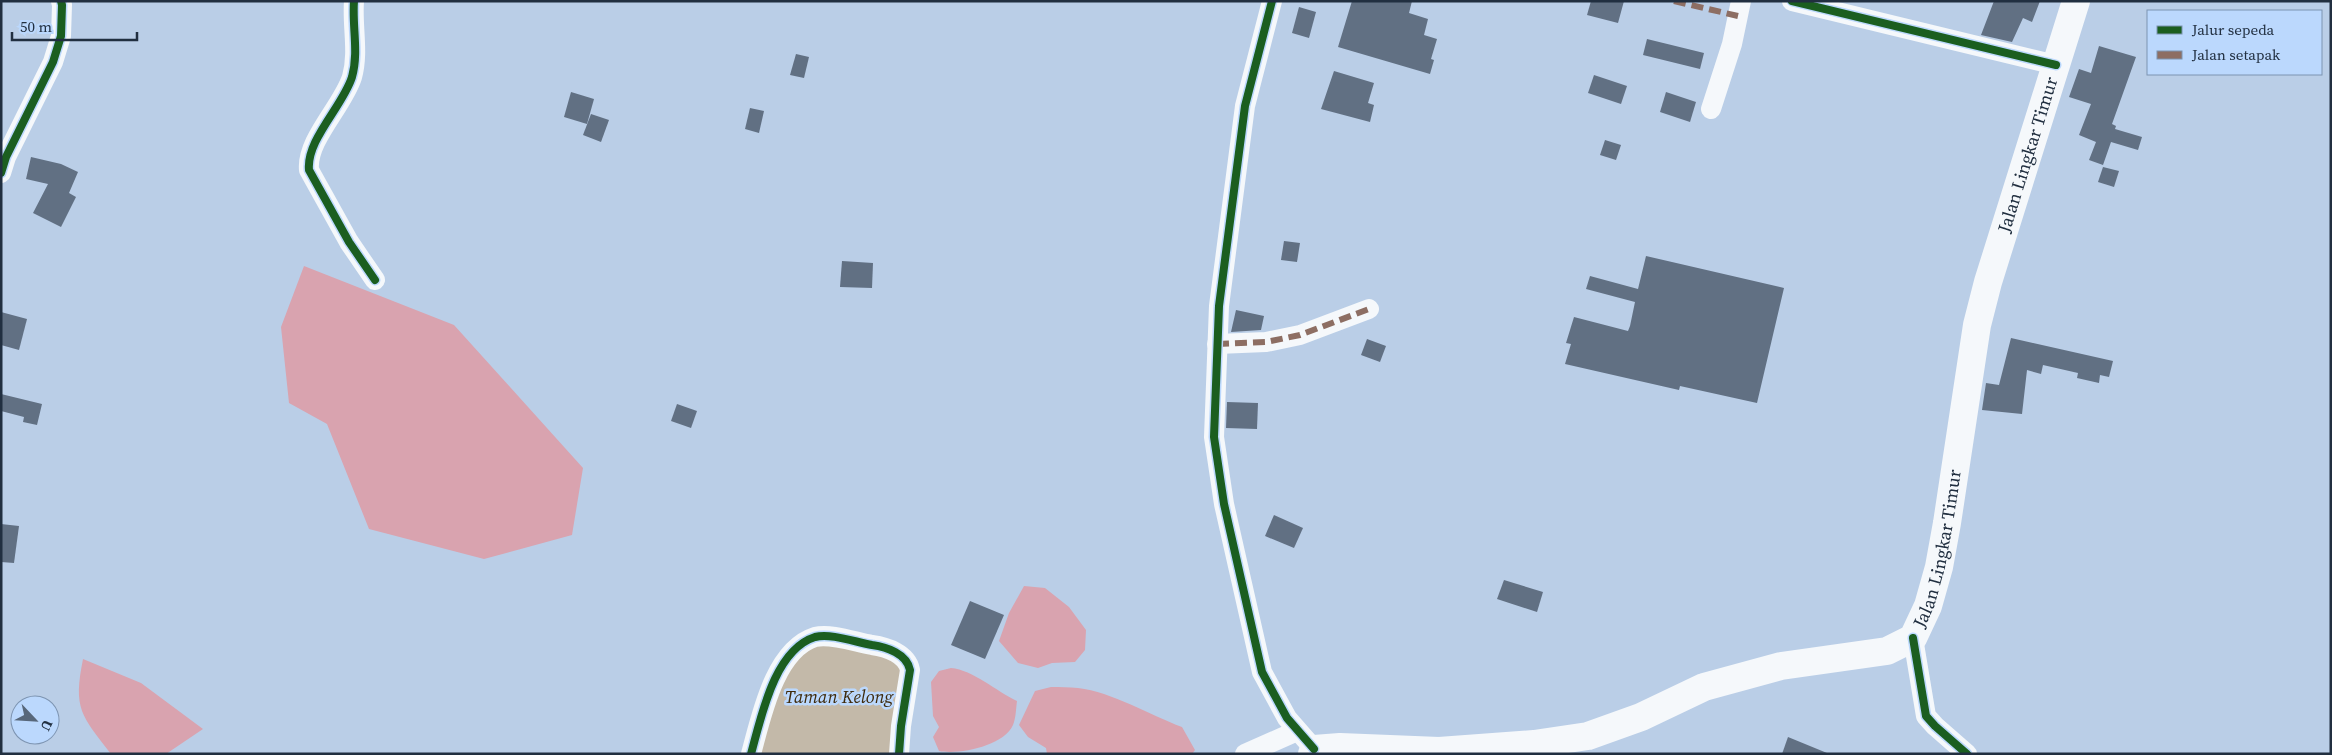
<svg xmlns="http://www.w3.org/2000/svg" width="2332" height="755" font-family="'Source Serif 4',serif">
  <rect width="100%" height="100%" fill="#bacee7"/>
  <polygon fill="#c3b9a9" points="827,636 878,646 910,670 899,754 751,754 781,667"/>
  <g fill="#d9a3af">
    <polygon points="304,266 454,325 583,468 572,535 484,559 369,529 327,424 289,403 281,327"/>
    <polygon points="1024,586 1045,588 1069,607 1086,630 1085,650 1075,662 1052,663 1038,668 1018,663 999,641 1009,613"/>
    <path d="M83 659 141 683 203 729 166 754H111C81 715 73 709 83 659Z"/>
    <path d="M951 668C973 670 996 691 1017 701 1016 708 1016 718 1013 725 1004 746 959 755 939 751L933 737 939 727 933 716 931 682 939 671Z"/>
    <path d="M1051 687C1060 687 1069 687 1078 688 1112 692 1150 715 1182 727L1195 750 1192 754H1047L1046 748 1028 737 1019 725 1035 691Z"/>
  </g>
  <g fill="#617083">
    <polygon points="1352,1 1412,1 1409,13 1428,19 1424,35 1437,39 1431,59 1434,60 1430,74 1338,47"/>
    <polygon points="1591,1 1624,1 1618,23 1587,15"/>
    <polygon points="1994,1 2040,1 2032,22 2023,18 2012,42 1981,35"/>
    <polygon points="1299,7 1316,12 1309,38 1292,33"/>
    <polygon points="1647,39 1704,53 1700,69 1643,55"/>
    <polygon points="2099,46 2136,57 2112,124 2116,126 2115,129 2142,137 2138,150 2111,142 2103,165 2089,160 2096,142 2079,135 2091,104 2069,97 2079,69 2091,73"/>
    <polygon points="796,54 809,57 804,78 790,75"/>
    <polygon points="1334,71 1374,83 1368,103 1374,105 1370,122 1321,109"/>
    <polygon points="1594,75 1627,86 1621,104 1588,93"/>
    <polygon points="571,92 594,99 587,124 564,117"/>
    <polygon points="1666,92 1696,102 1690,122 1660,112"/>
    <polygon points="750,108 764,111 759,133 745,129"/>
    <polygon points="591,114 609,120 601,142 583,135"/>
    <polygon points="1605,140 1621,145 1616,160 1600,155"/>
    <polygon points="31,157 61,164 78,172 69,193 76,197 61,227 33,213 48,184 26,179"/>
    <polygon points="2103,167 2119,171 2114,187 2098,182"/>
    <polygon points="1284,241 1300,243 1297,262 1281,260"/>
    <polygon points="1646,256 1784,288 1757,403 1680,386 1679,390 1565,364 1571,344 1566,343 1574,317 1628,331 1630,326 1635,302 1586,289 1590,276 1638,289"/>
    <polygon points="842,261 873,263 872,288 840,287"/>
    <polygon points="1236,310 1264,316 1261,330 1231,332"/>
    <polygon points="1,312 27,319 19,350 1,345"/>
    <polygon points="2011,338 2113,361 2109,377 2100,375 2099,383 2077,378 2078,373 2043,365 2041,374 2027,370 2022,414 1982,410 1986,383 1999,385"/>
    <polygon points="1367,339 1386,346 1380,362 1361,355"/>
    <polygon points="1,394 42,404 37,425 23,422 24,417 1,411"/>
    <polygon points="1227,402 1258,403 1257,429 1226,428"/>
    <polygon points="677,404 697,411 691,428 671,421"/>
    <polygon points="1274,515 1303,528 1294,548 1265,536"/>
    <polygon points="1,524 19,526 14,563 1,562"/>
    <polygon points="1504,580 1543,592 1537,612 1497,599"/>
    <polygon points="970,601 1004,615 985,659 951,645"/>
    <polygon points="1788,737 1827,753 1827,754 1782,754"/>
  </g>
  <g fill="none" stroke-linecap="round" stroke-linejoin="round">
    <g stroke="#f5f8fb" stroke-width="20">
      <path d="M354 1C352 27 359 52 352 77 343 106 306 140 309 170L349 242 375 280"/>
      <polyline points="1272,1 1245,106 1219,306 1214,437 1224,504 1262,672 1287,718 1314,749"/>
      <polyline points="1792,1 2056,65"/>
      <polyline points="1711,109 1732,44 1741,1"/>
      <polyline points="1,173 6,157 53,62 61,36 62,5 61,1"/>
      <polyline points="1217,344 1266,342 1300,335 1369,309"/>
      <polyline points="1913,638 1926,716 1935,726 1967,754"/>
      <path d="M751 754C761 718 774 650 815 637 831 633 855 642 872 645 887 647 907 654 910 670L901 726 899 754"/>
      <polyline points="1245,754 1297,731"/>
    </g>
    <path stroke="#f5f8fb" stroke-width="28" id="s1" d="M1312 754 1314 749 1340 747 1439 751 1534 744 1588 736 1641 717 1704 687 1781 666 1887 651 1913 638 1928 606 1939 567 1947 523 1977 325 1988 282 2076 1"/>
    <g stroke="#8d6e63" stroke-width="6" stroke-dasharray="12 6" stroke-linecap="butt">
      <polyline points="1674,1 1738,16"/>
      <polyline points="1217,344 1266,342 1300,335 1369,309"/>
    </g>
    <g stroke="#bbd8fd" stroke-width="11">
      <g id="cycleway">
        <path d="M354 1C352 27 359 52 352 77 343 106 306 140 309 170L349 242 375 280"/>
        <polyline points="1272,1 1245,106 1219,306 1214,437 1224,504 1262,672 1287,718 1314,749"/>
        <polyline points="1792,1 2056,65"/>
        <polyline points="1,173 6,157 53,62 61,36 62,5 61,1"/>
        <polyline points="1913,638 1926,716 1935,726 1967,754"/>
        <path d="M751 754C761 718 774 650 815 637 831 633 855 642 872 645 887 647 907 654 910 670L901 726 899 754"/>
      </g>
    </g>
    <use href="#cycleway" stroke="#1b5e20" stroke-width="8"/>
  </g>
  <g text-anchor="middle" stroke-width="5" stroke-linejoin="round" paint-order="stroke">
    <g font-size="18" fill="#212f40" stroke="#bbd8fd">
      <text dy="6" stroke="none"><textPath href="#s1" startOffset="1121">Jalan Lingkar Timur</textPath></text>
      <text dy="6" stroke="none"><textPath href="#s1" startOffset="716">Jalan Lingkar Timur</textPath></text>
    </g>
    <g font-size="18" font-style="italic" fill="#3f2a0b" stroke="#bbd8fd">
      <text x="839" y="703">Taman Kelong</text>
    </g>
  </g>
  <rect width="2332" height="755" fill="none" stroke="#212f40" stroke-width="5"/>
  <rect x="2147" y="10" width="175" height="65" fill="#bbd8fd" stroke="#7d94b1"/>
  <rect x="2157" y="26" width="25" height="8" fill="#1b5e20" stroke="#7d94b1"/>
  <text x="2192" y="35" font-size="15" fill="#212f40">Jalur sepeda</text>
  <rect x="2157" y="51" width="25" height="8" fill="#8d6e63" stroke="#7d94b1"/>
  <text x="2192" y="60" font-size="15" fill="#212f40">Jalan setapak</text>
  <g transform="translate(35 720) rotate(115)"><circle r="24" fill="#bbd8fd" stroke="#7d94b1"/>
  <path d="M0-4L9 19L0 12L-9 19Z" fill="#57677a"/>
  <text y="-8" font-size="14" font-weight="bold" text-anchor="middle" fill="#212f40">U</text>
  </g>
  <path d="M12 32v8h125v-8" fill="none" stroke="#212f40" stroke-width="2.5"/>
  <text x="20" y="32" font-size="15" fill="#212f40" stroke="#bbd8fd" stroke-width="4" paint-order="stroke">50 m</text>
</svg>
